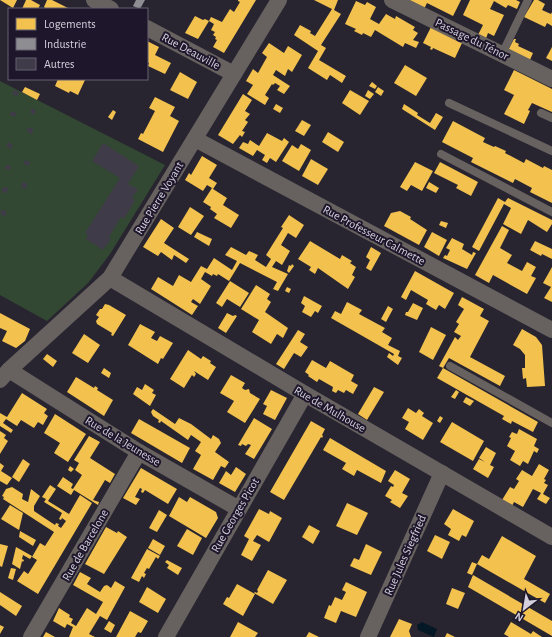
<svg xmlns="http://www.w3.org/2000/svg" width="552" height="637" font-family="'Alegreya Sans',sans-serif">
  <rect width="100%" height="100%" fill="#282530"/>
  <polygon fill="#324832" points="0,81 165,165 110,254 88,283 47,321 0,295"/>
  <polygon fill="#041925" points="422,622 437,629 434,637 418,630 417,625"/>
  <g fill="#f2c14e">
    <polygon points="0,0 17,0 13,8"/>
    <polygon points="26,0 31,0 40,5 38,9 22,9"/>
    <polygon points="47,0 52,0 70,9 45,9 45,8 44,7"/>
    <polygon points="238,0 256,0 224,53 213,47 217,40 215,39 216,37 213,35 215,32 211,30 214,24 209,21 198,39 185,33 195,16 203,20 205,19 209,21 211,17 222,22 230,9 234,12 240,2 238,1"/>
    <polygon points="314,0 338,0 334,10 341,14 321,45 326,48 319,60 346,76 342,83 330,75 327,80 308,68 318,51 294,35 300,25 311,31 310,33 315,36 332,9"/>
    <polygon points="408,0 461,0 453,16 427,3 423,11"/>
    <polygon points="470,0 516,0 520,2 517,9 508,5 506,8 494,1 490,9 504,15 494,36 488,33 485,41 477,37 483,25 463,15"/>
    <polygon points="534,0 538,0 545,4 542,10 551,14 552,12 552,26 547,23 545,27 524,17"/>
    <polygon points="356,1 365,5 367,2 376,7 370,19 379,24 386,14 395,19 396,16 415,27 413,30 418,33 413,40 419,42 416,48 405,43 403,47 375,30 371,37 363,33 362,35 354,31 356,29 345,24"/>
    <polygon points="432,25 462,43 455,58 433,48 432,50 430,49 431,47 423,43"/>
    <polygon points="514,39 516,39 515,42 519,44 518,46 533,53 529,62 507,52"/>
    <polygon points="147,41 159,47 155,55 171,63 165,74 148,66 149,63 147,62"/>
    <polygon points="269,43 284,53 288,46 302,55 292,72 288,69 285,76 276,70 273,75 290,86 284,94 277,90 280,86 275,83 273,85 272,84 265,95 269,98 265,105 247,94 253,85 246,81 253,69 258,73 267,57 262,53"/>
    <polygon points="552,47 552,61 546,58"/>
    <polygon points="405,65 427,78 416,96 394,83"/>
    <polygon points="514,70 552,89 552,112 532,103 528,110 530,111 524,124 504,114 514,95 504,90"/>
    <polygon points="180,72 197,82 188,99 170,90"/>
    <polygon points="58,79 83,79 85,80 78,95 70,91 69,93 55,86"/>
    <polygon points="372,82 377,86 375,89 369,86"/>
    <polygon points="25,87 40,94 37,100 22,92"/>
    <polygon points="378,87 384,91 381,96 375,92"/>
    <polygon points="350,90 369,101 360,115 342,103"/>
    <polygon points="368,90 374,94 370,99 365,96"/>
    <polygon points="243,94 252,100 245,111 250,114 245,120 248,122 242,131 245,132 242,137 240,135 233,144 218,135"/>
    <polygon points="155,97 175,107 170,116 179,121 163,152 138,139 141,133 143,134 155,111 149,108"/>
    <polygon points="276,104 283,108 280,113 273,109"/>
    <polygon points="404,104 418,113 417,115 430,123 436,113 443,117 435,130 402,109"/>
    <polygon points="113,110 116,112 112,120 108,117"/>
    <polygon points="302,120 311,125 304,136 295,131"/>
    <polygon points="453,121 485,138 483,142 494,147 495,146 506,151 505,153 524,163 526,159 543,168 544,166 552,170 552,203 530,192 532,188 515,179 513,183 471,162 473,158 442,142"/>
    <polygon points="328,132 344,142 338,152 322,142"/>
    <polygon points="267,133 282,141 284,138 289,142 276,162 270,158 267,163 262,160 265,155 257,150 253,156 239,148 243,142 248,144 250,140 259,146"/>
    <polygon points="301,144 311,150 299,171 282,161 292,145 298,149"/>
    <polygon points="202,156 217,165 209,178 217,183 213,189 227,198 223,205 239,215 231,228 214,218 217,214 210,209 211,207 203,202 212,188 207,185 203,191 185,180 189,173 191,175"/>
    <polygon points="311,159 328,169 318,185 302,176"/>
    <polygon points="415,162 433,171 422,191 411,185 407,191 400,187"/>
    <polygon points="440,162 478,182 471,196 456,188 458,185 434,173"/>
    <polygon points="429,182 439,188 436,193 426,188"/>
    <polygon points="498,198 505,202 508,198 552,220 552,224 547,232 528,220 521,234 503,224 511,208 504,204 479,251 472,247"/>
    <polygon points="190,207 204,216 191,235 178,227"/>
    <polygon points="400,211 411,217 410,219 427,230 419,245 384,226 391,213"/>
    <polygon points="289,215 304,225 296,238 288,233 281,245 290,251 282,265 276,261 272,267 288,274 278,291 273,289 277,282 240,263 229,281 218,274 217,276 213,274 212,276 205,272 201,279 211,286 200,304 193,299 191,302 198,306 192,315 151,289 158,277 173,286 179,275 191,282 201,266 207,269 214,258 232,270 237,261 225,255 231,247 246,255 249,251 258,255 255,260 266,267 271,259 266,255 283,228 281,227"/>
    <polygon points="161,219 174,228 164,243 189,259 186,263 174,255 172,260 161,252 158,256 143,247"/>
    <polygon points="441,221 448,223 446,228 439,225"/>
    <polygon points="502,226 509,230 500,248 512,255 507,263 522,271 527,262 536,267 531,276 536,278 527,294 493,275 489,283 475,275"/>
    <polygon points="197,232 212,239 209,246 194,237"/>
    <polygon points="432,232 447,240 439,256 424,247"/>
    <polygon points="452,238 464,244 462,249 472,255 473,252 476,253 467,269 443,258 445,255 447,256 450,250 446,248"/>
    <polygon points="310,241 340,259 342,255 352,261 350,263 356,267 352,275 355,277 348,289 318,268 315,274 309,270 311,267 298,259"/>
    <polygon points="535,241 552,249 552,259 542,254 541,256 530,250"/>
    <polygon points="371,247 381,253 371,271 366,268 370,260 366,257"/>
    <polygon points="292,264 294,266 289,273 287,271 289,265 291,266"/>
    <polygon points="552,267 552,302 544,298 551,287 543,283"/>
    <polygon points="415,271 454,293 445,309 439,305 436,310 426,304 428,300 411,290 406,300 401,297"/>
    <polygon points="230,281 249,293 240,307 227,299 222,307 216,303"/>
    <polygon points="256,285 270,294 267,299 271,302 265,312 288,328 283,338 277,334 271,344 252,332 259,320 241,309"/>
    <polygon points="287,287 291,289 289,293 285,291"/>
    <polygon points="304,296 322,306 318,313 315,311 311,317 302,312 305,306 301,303"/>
    <polygon points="462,297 484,309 480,316 489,321 470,357 505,376 500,386 449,358 443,368 439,366 455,337 458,340 461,336 454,332 459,324 456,322 464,309 458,305"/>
    <polygon points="347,302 362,310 359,314 385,328 382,332 392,338 388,345 400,351 398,356 402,358 398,365 387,357 389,353 393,356 394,354 331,318 335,311 341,314"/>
    <polygon points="413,303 423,308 417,320 405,315 406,312 408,312"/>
    <polygon points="105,304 109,305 126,315 113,336 111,335 112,333 97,324 96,321 99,317 96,315 100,309 102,309"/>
    <polygon points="388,306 393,309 386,322 381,319"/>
    <polygon points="0,313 30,329 25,341 16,348 2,341 7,331 0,328"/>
    <polygon points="227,313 233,316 235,315 237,316 226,333 218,328"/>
    <polygon points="140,324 155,332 151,338 157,341 160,336 173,343 163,359 161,358 158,364 128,345"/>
    <polygon points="431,327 446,335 433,360 419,352"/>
    <polygon points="522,329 536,337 542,345 545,386 527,387 526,378 523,379 522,368 525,368 525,355 520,349 513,345"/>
    <polygon points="298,330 305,334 300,342 308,347 301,357 294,353 284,369 276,364"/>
    <polygon points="84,334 100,345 88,363 72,353"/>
    <polygon points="188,350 201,359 203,356 211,361 210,363 216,367 208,380 194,371 196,374 194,377 192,375 184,388 170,379"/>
    <polygon points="47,354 57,361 53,367 43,359"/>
    <polygon points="312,360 326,368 330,361 354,375 351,381 358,385 353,394 346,390 344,393 338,390 336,393 332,391 333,387 319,379 317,382 308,376 309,375 305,372"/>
    <polygon points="104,368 111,373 109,378 101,373"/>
    <polygon points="443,368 538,422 533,432 512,421 511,424 502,419 504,416 437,378"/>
    <polygon points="231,375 245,383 242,388 245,390 249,389 250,393 260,399 245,423 227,412 234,401 220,393"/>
    <polygon points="76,377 94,388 95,386 98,388 97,390 113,400 104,416 67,392"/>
    <polygon points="145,384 154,390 152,393 156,395 150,406 133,394 137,387 142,390"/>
    <polygon points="374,387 384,392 367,420 358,414"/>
    <polygon points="271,390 287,398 275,420 263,414 267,406 263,404"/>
    <polygon points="456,390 459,392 455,399 451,397"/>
    <polygon points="22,393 47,409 44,413 48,416 43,425 38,422 34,428 21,420 17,426 6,419 3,423 13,430 11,433 0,426 0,413 7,417"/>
    <polygon points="466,397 474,401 470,406 463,402"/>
    <polygon points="408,408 416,413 419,409 424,413 422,416 433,423 423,440 405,429 409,422 402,418"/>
    <polygon points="153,409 175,424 179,418 191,424 211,439 213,435 219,439 221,443 215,452 229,462 225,468 221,466 213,480 193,469 201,455 195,451 201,442 191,435 188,440 161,421 160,423 158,422 159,420 153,416 151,412"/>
    <polygon points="55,414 86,434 68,462 54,453 60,443 44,433"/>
    <polygon points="440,416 443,418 440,423 437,421"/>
    <polygon points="254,418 272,429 254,459 245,454 251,445 248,444 246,446 242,444 241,446 238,445"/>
    <polygon points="139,419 190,448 182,463 131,433"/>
    <polygon points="311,421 325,429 322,435 323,436 322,438 321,437 284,500 270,492"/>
    <polygon points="452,422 484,441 473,461 440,442"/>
    <polygon points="519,429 537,439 534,446 539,449 537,453 534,451 528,464 523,461 520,466 510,460 515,451 507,446 511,438 509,437 512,432 517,434"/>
    <polygon points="0,431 6,435 4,438 8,441 0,454"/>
    <polygon points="89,436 100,442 90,458 115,474 110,483 105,480 93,500 99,502 98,505 74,490 71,495 57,486 63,477 73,484 71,488 73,489 82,475 75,470 79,463 74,460"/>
    <polygon points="330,438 386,471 381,483 357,470 354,476 342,469 346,463 323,450"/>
    <polygon points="486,447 496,453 490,465 494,467 488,478 473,469 479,459 485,462 479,458"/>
    <polygon points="23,459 30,464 19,482 12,477"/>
    <polygon points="0,463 4,466 1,471 12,478 7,485 0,481"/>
    <polygon points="539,464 549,470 544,479 546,480 544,483 548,485 543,494 550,498 546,504 537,499 541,493 533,489 523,507 514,502 512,506 502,500 510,487 514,489 519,481 516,479 522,470 532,476"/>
    <polygon points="70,466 74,469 71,472 68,470"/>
    <polygon points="236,467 246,474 235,492 219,483 226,471 231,475"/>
    <polygon points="141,468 177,489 168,504 145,490 143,493 141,492 142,489 140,488 135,497 140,499 136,505 123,498"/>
    <polygon points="395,470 410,479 402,493 408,496 400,508 390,502 392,500 385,496 391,486 393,487 394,485 388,481"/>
    <polygon points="50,485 56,489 48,501 69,514 80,495 92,503 38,594 17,581 24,571 28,574 37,560 32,557 40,543 45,546 54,532 3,499 4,497 2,496 6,489 12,487 23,494 22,499 28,502 31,489 40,496 34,506 34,511 55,525 56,523 59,524 58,526 61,528 66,521 62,518 61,520 59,519 62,513 44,502 46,499 42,497"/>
    <polygon points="179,497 187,502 190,497 216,512 218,518 206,538 169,516"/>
    <polygon points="347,503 368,513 357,535 336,526"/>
    <polygon points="10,505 23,513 19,530 1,519"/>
    <polygon points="259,509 269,514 270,511 282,518 269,542 257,535 253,541 261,545 252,561 241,555 249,539 244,536"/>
    <polygon points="453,509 474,521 466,537 462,535 459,541 448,535 451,529 444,524"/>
    <polygon points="159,510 167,515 157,532 149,528"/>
    <polygon points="309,525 320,531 313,544 302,537"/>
    <polygon points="106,527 117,533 118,531 127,537 104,574 85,564"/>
    <polygon points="187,529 202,538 193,555 177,546"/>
    <polygon points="20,531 36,540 33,546 19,537"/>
    <polygon points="435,535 450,542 442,559 427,551"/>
    <polygon points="502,536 536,556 524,579 550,594 545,603 477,564 482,555 489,559"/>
    <polygon points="153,539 165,546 160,555 148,548"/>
    <polygon points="0,544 8,546 2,567 0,566"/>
    <polygon points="366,544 382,552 371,575 350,566 354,558 359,560"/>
    <polygon points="16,547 32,556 30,559 23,555 22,559 24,560 23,562 22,561 20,569 12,564"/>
    <polygon points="147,549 160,556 158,559 156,557 149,569 147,568 144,573 146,574 144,578 142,576 139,582 131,578"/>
    <polygon points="167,560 182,568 178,575 167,568 169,565 165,562"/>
    <polygon points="472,562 477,564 472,575 467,573"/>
    <polygon points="11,568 16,569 13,580 8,578"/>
    <polygon points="268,570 287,580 273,604 254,593 255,592 257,593 258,591 257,590"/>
    <polygon points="80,572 91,578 87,584 100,592 104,586 107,585 111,588 115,581 125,587 107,620 100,616 89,634 95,637 69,637 73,627 67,624 65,628 53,621 59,608 70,615 69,617 73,619 71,623 76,626 87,608 96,614 103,602 73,585"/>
    <polygon points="473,575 552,621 552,636 468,587"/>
    <polygon points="346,582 367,592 356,617 341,611 336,623 324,618 329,605 331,606 335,597 342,600 346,592 342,590"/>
    <polygon points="237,584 255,594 243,616 223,604 227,597 229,598"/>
    <polygon points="147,587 166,599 158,613 139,602"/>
    <polygon points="452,588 465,593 458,609 446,604"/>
    <polygon points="0,592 22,606 16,616 0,605"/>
    <polygon points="130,611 148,621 141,633 138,632 135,637 116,637"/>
    <polygon points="399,619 412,624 409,631 411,637 390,637"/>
    <polygon points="109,621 115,625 111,633 104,629"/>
    <polygon points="238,622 258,633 255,637 230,637"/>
    <polygon points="511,622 531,634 533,631 542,637 509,637 504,634"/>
    <polygon points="0,625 4,627 0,634"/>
    <polygon points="46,632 55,637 43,637"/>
    <polygon points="309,632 319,637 306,637"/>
    <polygon points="447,633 455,637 445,637"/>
  </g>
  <polygon fill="#8d8d92" points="136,0 145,0 140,9 133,6"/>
  <g fill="#3f3b48">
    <polygon points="14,90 19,92 17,96 12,94"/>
    <polygon points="32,108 36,111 34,115 30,112"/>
    <polygon points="11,111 16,113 15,117 10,115"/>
    <polygon points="28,127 33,129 32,134 27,132"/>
    <polygon points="8,142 13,145 11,149 6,146"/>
    <polygon points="103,143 139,166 128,184 138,189 132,198 135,200 124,219 121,217 109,237 111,239 103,250 86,239 88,235 85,233 120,178 92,161"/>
    <polygon points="25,160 30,162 28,166 24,164"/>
    <polygon points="6,165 11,166 10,170 5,169"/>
    <polygon points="23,182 27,184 26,189 21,187"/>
    <polygon points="3,187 8,188 7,193 2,192"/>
    <polygon points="1,210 6,211 6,216 1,215"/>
  </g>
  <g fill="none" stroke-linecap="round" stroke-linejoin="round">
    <g stroke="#67625f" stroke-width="8">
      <polyline points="502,54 528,0"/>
      <polyline points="449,103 552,151"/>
      <polyline points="541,113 552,118"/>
      <polyline points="441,154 552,212"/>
      <polyline points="450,366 552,423"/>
    </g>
    <g stroke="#67625f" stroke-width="16">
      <polyline points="94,0 111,9"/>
      <polyline points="392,0 552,79"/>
      <polyline points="147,28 234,74"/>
      <polyline points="195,139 552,330"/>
      <polyline points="110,278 305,394 552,537"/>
      <polyline points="9,370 139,452 239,509"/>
      <polyline points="0,380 9,370 110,278 279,0"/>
      <polyline points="31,637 139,452"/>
      <polyline points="166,637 305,394"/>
      <polyline points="368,637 442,473"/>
    </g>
  </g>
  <g text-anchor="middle" stroke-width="4" stroke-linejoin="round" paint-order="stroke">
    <g font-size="12" fill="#d4d0de" stroke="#1e172b">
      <text transform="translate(472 39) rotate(26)" y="4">Passage du Ténor</text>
      <text transform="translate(191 51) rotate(28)" y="4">Rue Deauville</text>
      <text transform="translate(159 198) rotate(-59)" y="4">Rue Pierre Voyant</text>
      <text transform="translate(374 235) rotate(28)" y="4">Rue Professeur Calmette</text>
      <text transform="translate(330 409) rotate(30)" y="4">Rue de Mulhouse</text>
      <text transform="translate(123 441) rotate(31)" y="4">Rue de la Jeunesse</text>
      <text transform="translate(235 515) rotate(-60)" y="4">Rue Georges Picot</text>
      <text transform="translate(85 545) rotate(-60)" y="4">Rue de Barcelone</text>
      <text transform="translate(405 555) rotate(-66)" y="4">Rue Jules Siegfried</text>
    </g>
  </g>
  <rect x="8" y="8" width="140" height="72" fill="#1e172b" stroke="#676173"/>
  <rect x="16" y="18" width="20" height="12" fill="#f2c14e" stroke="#676173"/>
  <text x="44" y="28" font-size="12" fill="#d4d0de">Logements</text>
  <rect x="16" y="38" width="20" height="12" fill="#8d8d92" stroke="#676173"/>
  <text x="44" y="48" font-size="12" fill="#d4d0de">Industrie</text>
  <rect x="16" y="58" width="20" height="12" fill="#3f3b48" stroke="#676173"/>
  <text x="44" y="68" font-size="12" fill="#d4d0de">Autres</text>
  <g transform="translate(524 609) rotate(211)" stroke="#1e172b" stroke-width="3" paint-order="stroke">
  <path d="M0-3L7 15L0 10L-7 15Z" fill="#d4d0de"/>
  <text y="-6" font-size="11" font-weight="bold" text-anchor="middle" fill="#d4d0de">N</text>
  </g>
</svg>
